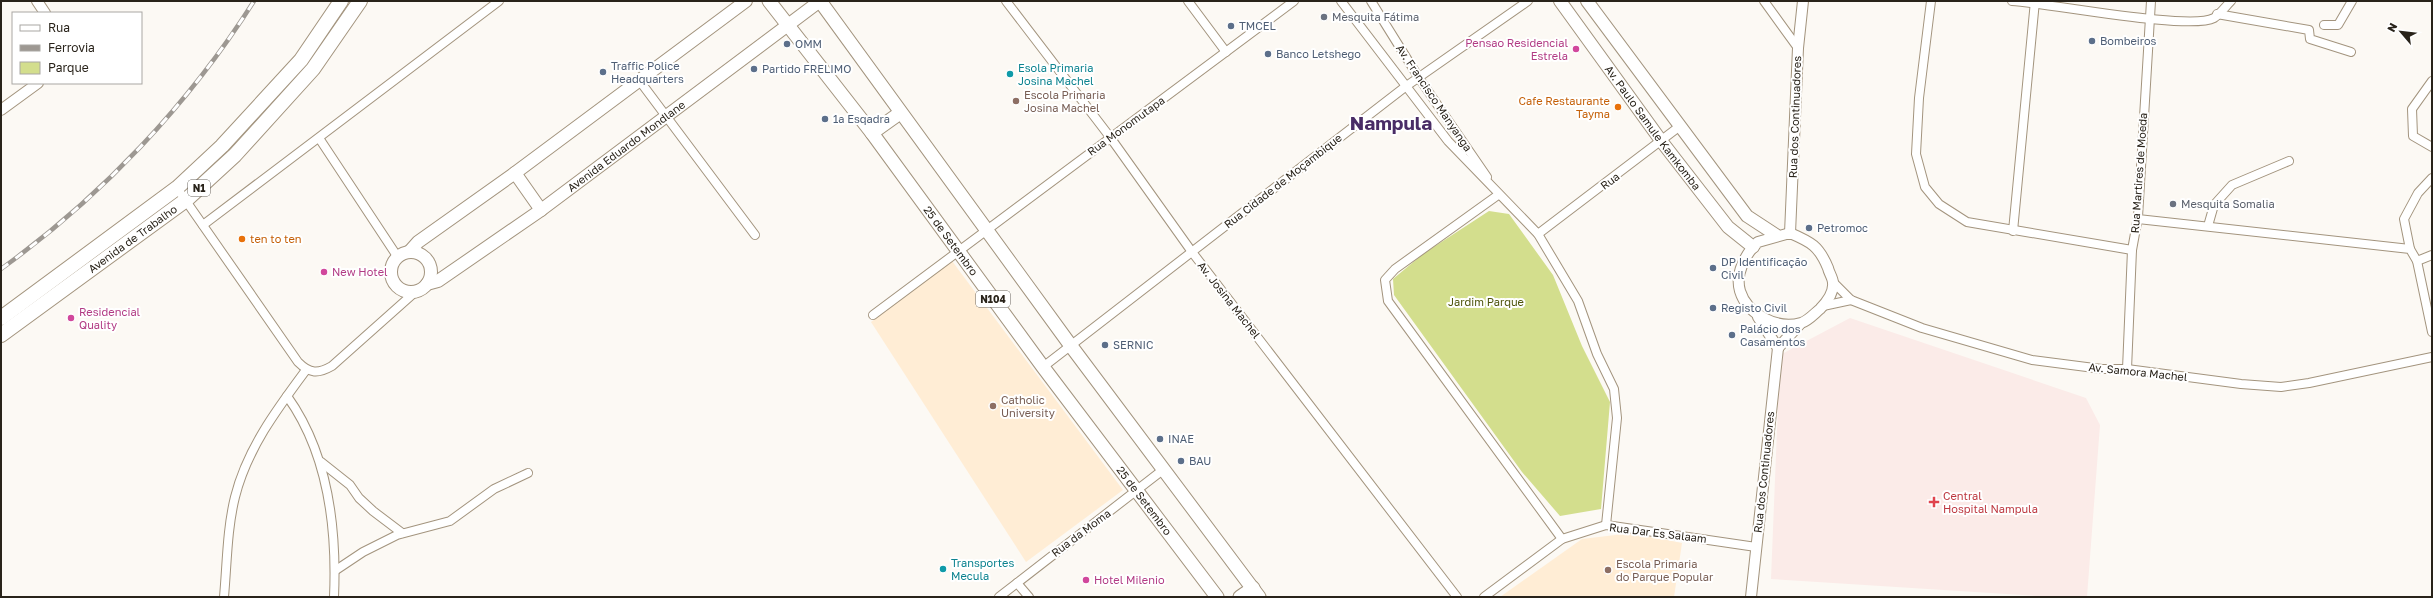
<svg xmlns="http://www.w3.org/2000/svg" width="2433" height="598" font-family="'Golos Text',sans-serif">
  <rect width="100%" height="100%" fill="#fcf9f4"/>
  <g fill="#ffedd5">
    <polygon points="952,261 1123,490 1026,562 871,322"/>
    <polygon points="1632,533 1682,543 1674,597 1500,597 1582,539"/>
  </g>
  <polygon fill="#fbebe8" points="1850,318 2086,398 2100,425 2087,597 2053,597 1771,579 1780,355"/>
  <polygon fill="#d3de8d" points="1489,211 1509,214 1553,275 1582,346 1610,402 1601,509 1560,516 1522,472 1394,295 1393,279 1423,254"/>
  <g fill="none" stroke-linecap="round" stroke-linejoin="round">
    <g stroke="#a3947e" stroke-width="10">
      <g id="minor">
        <polyline points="1006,1 1110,137 1192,252 1457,597"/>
        <polyline points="1188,1 1226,52"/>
        <polyline points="1341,1 1448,141 1538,234 1578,301 1597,354 1614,389 1617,418 1606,525"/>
        <polyline points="1371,1 1419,78 1487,177"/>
        <polyline points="1764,1 1798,48"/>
        <polyline points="1931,1 1919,98 1916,154 1925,187 1939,204 1967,222 2132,250"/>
        <path d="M2012 1C2048 3 2190 31 2214 18 2220 14 2226 6 2231 1"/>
        <polyline points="2217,14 2309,30 2310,39 2351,52"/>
        <polyline points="2324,25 2338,25 2352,1"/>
        <polyline points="639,80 755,235"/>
        <polyline points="2432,81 2412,109 2413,136 2432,147"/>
        <polyline points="319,138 397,256"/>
        <path d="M177 188 298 362C310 374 318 374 332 366L414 293"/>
        <polyline points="1498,195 1395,269 1385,280 1388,301 1562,539"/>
        <polyline points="2138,219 2410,249 2417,261 2432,332"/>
        <polyline points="203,225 499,1"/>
        <polyline points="2208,226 2214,205 2232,185 2289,161"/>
        <polyline points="2013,231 2035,1"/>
        <polyline points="1538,234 1680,126"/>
        <polyline points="2410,249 2404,219 2418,193 2432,178"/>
        <polyline points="2417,261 2432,255"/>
        <polyline points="1833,282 1851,300 1922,328 2032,360 2102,369 2127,369 2241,384 2281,387 2309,383 2432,357"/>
        <polyline points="1823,306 1851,300"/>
        <polyline points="873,315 1294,1"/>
        <polyline points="1043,367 1405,87 1528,1"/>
        <polyline points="2127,369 2132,250 2138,217 2151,1"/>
        <path d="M287 396C328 453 337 528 334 597"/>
        <polyline points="321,462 350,485 359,498 373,511 402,533"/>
        <polyline points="336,570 363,552 397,535 450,521 494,489 528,473"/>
        <polyline points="1017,583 1029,597"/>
        <path d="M224 597C227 564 227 529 235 497 247 449 277 409 306 370"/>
        <polyline points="999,597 1164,469"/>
        <polyline points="1484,597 1562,539 1606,525 1756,547"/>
      </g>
    </g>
    <g stroke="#a3947e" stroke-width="12">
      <g id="tertiary">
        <polyline points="37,1 45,13"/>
        <polyline points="1,110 38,83"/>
        <path d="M1790 233C1811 242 1819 246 1828 268 1829 273 1833 278 1833 283 1834 293 1827 302 1820 309 1814 314 1808 321 1801 323 1777 330 1747 314 1740 291 1735 274 1745 254 1758 242Z"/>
        <polyline points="1790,233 1798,48 1803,1"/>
        <polyline points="1758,317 1778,348"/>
        <polyline points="1778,348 1800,324"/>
        <polyline points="1751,597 1778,348"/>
      </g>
    </g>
    <g stroke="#a3947e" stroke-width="14">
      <g id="secondary">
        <path id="s1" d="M1560 1 1662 142 1728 227 1753 247"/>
        <polyline points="1587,1 1747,216 1776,235"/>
        <polyline points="515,173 541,210"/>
        <polyline points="410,251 418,242 515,173 746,1"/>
        <circle cx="411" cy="272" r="20"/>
        <path id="s2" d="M427 284 438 281 541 210 820 1"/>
      </g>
    </g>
    <g stroke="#a3947e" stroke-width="15">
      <g id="primary">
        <path id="s3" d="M769 1 872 133 1043 367 1217 597"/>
        <polyline points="820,1 1071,346 1259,597"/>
        <polyline points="872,133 900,113"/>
        <polyline points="1240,597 1253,588"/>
      </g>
    </g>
    <g stroke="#a3947e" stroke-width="16">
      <g id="trunk">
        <polyline points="1,318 177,188 222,146 301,60 341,1"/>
        <path id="s4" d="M1 335 186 200 235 155 313 69 360 1"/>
      </g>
    </g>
    <use href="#minor" stroke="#fff" stroke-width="8"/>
    <use href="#tertiary" stroke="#fff" stroke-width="10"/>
    <use href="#secondary" stroke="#fff" stroke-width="12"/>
    <use href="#primary" stroke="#fff" stroke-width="13"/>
    <use href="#trunk" stroke="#fff" stroke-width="14"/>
    <g stroke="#9d9892" stroke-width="4.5">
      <path id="rail" d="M1 269C101 197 189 104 254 1"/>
    </g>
    <use href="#rail" stroke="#fff" stroke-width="3" stroke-dasharray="9" stroke-linecap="butt"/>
  </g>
  <g fill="#6b7280" stroke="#fff" stroke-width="1.5">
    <circle cx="1324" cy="17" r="4"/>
    <circle cx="2173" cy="204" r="4"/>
  </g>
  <g fill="#5c6f8a" stroke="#fff" stroke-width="1.5">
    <circle cx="1231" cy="26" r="4"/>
    <circle cx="2092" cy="41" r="4"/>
    <circle cx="787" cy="44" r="4"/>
    <circle cx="1268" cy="54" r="4"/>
    <circle cx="754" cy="69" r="4"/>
    <circle cx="603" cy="72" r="4"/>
    <circle cx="825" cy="119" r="4"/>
    <circle cx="1809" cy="228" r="4"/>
    <circle cx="1713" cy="268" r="4"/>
    <circle cx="1713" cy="308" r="4"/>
    <circle cx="1732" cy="335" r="4"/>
    <circle cx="1105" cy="345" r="4"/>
    <circle cx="1160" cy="439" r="4"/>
    <circle cx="1181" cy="461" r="4"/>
  </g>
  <g fill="#d1479c" stroke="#fff" stroke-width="1.5">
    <circle cx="1576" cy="49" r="4"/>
    <circle cx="324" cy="272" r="4"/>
    <circle cx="71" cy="318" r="4"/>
    <circle cx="1086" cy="580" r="4"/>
  </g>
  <g fill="#0f9aa8" stroke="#fff" stroke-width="1.5">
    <circle cx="1010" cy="74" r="4"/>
    <circle cx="943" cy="569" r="4"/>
  </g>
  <g fill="#8d6e63" stroke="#fff" stroke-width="1.5">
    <circle cx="1016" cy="101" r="4"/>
    <circle cx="993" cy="406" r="4"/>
    <circle cx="1608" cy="570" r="4"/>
  </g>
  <g fill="#e8710a" stroke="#fff" stroke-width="1.5">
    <circle cx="1618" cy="107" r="4"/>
    <circle cx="242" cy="239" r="4"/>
  </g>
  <path fill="#e0444e" stroke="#fff" stroke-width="1.5" d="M1932 496h4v4h4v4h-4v4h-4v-4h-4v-4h4z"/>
  <g text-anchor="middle" stroke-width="4" stroke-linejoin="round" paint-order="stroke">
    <g fill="#fff" stroke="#69655f" stroke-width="1">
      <rect x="188" y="180" width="22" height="16" rx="3"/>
      <rect x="976" y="291" width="34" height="16" rx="3"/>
    </g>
    <g font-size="10" font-weight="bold" fill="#29231a">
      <text x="199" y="192">N1</text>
      <text x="993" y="303">N104</text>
    </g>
    <g font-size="11" fill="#5b616d" stroke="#fff" text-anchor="start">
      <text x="1332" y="21">Mesquita Fátima</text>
      <text x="2181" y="208">Mesquita Somalia</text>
    </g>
    <g font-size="11" fill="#4e5e75" stroke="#fff" text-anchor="start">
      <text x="1239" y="30">TMCEL</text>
      <text x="2100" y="45">Bombeiros</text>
      <text x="795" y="48">OMM</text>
      <text x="1276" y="58">Banco Letshego</text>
      <text x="611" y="70">Traffic Police<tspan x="611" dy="13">Headquarters</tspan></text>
      <text x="762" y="73">Partido FRELIMO</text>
      <text x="833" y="123">1a Esqadra</text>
      <text x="1817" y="232">Petromoc</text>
      <text x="1721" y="266">DP Identificação<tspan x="1721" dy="13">Civil</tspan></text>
      <text x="1721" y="312">Registo Civil</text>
      <text x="1740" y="333">Palácio dos<tspan x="1740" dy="13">Casamentos</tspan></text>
      <text x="1113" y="349">SERNIC</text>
      <text x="1168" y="443">INAE</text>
      <text x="1189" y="465">BAU</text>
    </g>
    <g font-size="11" fill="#b23c85" stroke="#fff" text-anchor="start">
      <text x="1568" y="47" text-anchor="end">Pensao Residencial<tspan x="1568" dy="13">Estrela</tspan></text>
      <text x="332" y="276">New Hotel</text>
      <text x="79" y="316">Residencial<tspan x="79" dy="13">Quality</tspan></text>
      <text x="1094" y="584">Hotel Milenio</text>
    </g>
    <g font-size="11" fill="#0d838f" stroke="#fff" text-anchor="start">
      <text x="1018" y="72">Esola Primaria<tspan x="1018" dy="13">Josina Machel</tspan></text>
      <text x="951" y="567">Transportes<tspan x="951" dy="13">Mecula</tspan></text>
    </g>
    <g font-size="11" fill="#785e54" stroke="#fff" text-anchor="start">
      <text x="1024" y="99">Escola Primaria<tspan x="1024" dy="13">Josina Machel</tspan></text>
      <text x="1001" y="404">Catholic<tspan x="1001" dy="13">University</tspan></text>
      <text x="1616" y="568">Escola Primaria<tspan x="1616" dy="13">do Parque Popular</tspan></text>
    </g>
    <g font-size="11" fill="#29231a" stroke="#fff">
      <text transform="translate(1434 98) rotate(56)" y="4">Av. Francisco Manyanga</text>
      <text transform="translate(1795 117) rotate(-88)" y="4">Rua dos Continuadores</text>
      <text transform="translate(1126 126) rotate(-36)" y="4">Rua Monomutapa</text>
      <text dy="4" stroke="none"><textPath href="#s1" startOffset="157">Av. Paulo Samule Kamkomba</textPath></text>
      <text dy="4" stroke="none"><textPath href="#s2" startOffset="243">Avenida Eduardo Mondlane</textPath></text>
      <text transform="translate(2139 173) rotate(-86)" y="4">Rua Martires de Moeda</text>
      <text transform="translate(1283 181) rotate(-38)" y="4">Rua Cidade de Moçambique</text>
      <text transform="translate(1610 181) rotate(-37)" y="4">Rua</text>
      <text dy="4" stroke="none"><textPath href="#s4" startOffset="163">Avenida de Trabalho</textPath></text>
      <text dy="4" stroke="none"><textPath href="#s3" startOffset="301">25 de Setembro</textPath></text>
      <text transform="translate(1229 300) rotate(52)" y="4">Av. Josina Machel</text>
      <text transform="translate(2138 372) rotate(6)" y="4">Av. Samora Machel</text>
      <text transform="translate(1764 472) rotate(-84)" y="4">Rua dos Continuadores</text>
      <text dy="4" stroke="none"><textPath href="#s3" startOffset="625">25 de Setembro</textPath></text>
      <text transform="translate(1081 533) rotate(-37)" y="4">Rua da Moma</text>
      <text transform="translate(1658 533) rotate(7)" y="4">Rua Dar Es Salaam</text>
    </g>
    <g font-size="11" fill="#c56008" stroke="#fff" text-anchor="end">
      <text x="1610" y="105">Cafe Restaurante<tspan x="1610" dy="13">Tayma</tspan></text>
      <text x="250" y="243" text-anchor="start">ten to ten</text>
    </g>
    <g font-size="11" fill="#4f550d" stroke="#fff">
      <text x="1486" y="306">Jardim Parque</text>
    </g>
    <g font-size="11" fill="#be3a42" stroke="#fff" text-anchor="start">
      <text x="1943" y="500">Central<tspan x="1943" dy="13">Hospital Nampula</tspan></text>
    </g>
    <g font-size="19" font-weight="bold" fill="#492c66" stroke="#fff">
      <text x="1391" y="130">Nampula</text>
    </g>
  </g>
  <rect width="2433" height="598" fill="none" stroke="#29231a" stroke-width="4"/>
  <rect x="12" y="12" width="130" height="72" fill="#ffffff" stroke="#a9a7a3"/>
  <rect x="20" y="25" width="20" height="6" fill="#ffffff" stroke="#a9a7a3"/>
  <text x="48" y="32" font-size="12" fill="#29231a">Rua</text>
  <rect x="20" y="45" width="20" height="6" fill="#9d9892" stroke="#a9a7a3"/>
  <text x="48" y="52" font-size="12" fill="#29231a">Ferrovia</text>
  <rect x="20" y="62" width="20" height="12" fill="#d3de8d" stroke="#a9a7a3"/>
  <text x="48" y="72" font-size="12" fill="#29231a">Parque</text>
  <g transform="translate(2401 32) rotate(298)" stroke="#ffffff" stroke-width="3" paint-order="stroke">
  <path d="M0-3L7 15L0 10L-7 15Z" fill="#29231a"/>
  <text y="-6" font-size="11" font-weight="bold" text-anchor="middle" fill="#29231a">N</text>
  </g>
</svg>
